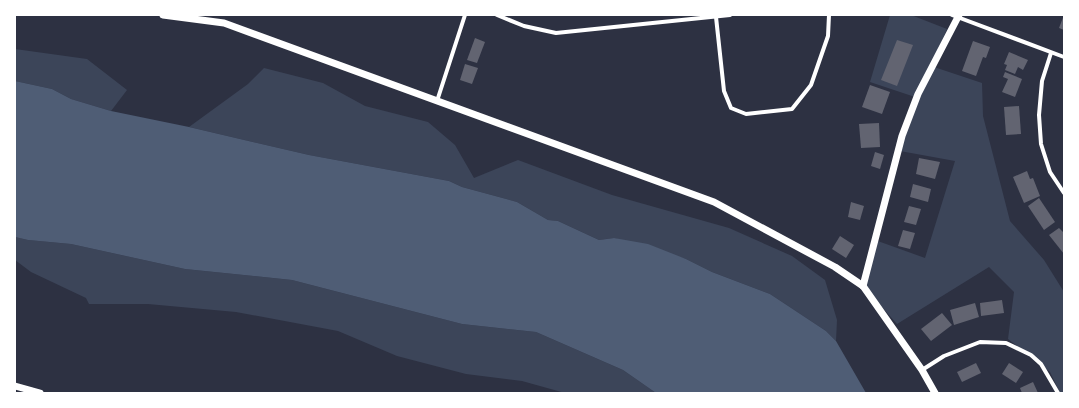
<svg xmlns="http://www.w3.org/2000/svg" width="1079" height="408" font-family="'Crimson Pro',serif">
  <rect width="100%" height="100%" fill="#2d3142"/>
  <g fill="#3c4559">
    <polygon points="890,15 911,15 947,29 931,66 982,83 983,116 1010,221 1044,260 1064,292 1064,393 1060,393 1050,372 1008,339 1014,292 989,267 897,324 863,286 875,240 925,258 955,161 900,151 918,98 870,82"/>
    <polygon points="15,49 87,59 127,90 111,111 71,99 52,89 15,81"/>
    <polygon points="264,68 323,83 365,106 428,122 455,145 474,178 518,160 612,195 729,228 792,256 825,280 837,320 836,341 826,331 770,294 712,272 686,259 614,238 599,240 558,221 548,220 517,202 462,187 449,181 309,155 189,127 248,84"/>
    <polygon points="15,237 28,240 71,244 185,269 292,280 462,324 536,332 623,370 656,393 565,393 522,381 466,374 397,356 338,331 236,312 148,304 89,304 86,298 31,272 15,260"/>
  </g>
  <polygon fill="#4f5d75" points="15,81 52,89 71,99 111,111 189,127 309,155 449,181 462,187 517,202 548,220 558,221 599,240 614,238 648,244 686,259 712,272 770,294 826,331 836,341 866,393 656,393 623,370 536,332 462,324 292,280 185,269 71,244 28,240 15,237"/>
  <g fill="#626471">
    <polygon points="1064,15 1064,30 1059,28"/>
    <polygon points="475,38 485,42 477,63 467,60"/>
    <polygon points="897,40 913,45 897,86 881,80"/>
    <polygon points="973,41 990,47 986,58 983,57 976,76 962,71"/>
    <polygon points="1009,52 1028,60 1023,70 1018,67 1015,74 1005,70 1007,65 1004,64"/>
    <polygon points="465,64 478,68 472,84 460,80"/>
    <polygon points="1005,72 1022,79 1015,97 1002,92 1008,79 1003,77"/>
    <polygon points="870,85 890,92 882,114 862,107"/>
    <polygon points="1019,106 1021,134 1006,135 1004,107"/>
    <polygon points="879,123 880,147 861,148 859,124"/>
    <polygon points="875,152 884,155 880,169 871,166"/>
    <polygon points="919,158 940,162 935,179 916,174"/>
    <polygon points="1027,171 1030,179 1033,178 1040,196 1024,203 1013,177"/>
    <polygon points="913,184 931,189 928,202 910,197"/>
    <polygon points="1039,198 1055,222 1044,230 1028,206"/>
    <polygon points="851,202 864,206 860,220 848,217"/>
    <polygon points="909,206 921,209 916,225 904,222"/>
    <polygon points="1059,228 1064,233 1064,254 1049,235"/>
    <polygon points="903,230 915,233 910,249 898,246"/>
    <polygon points="840,236 854,245 846,258 832,249"/>
    <polygon points="1002,300 1004,313 981,316 980,303"/>
    <polygon points="975,303 979,317 954,325 950,310"/>
    <polygon points="942,313 952,325 931,341 921,329"/>
    <polygon points="976,363 981,373 962,382 957,372"/>
    <polygon points="1009,363 1023,372 1016,383 1002,374"/>
    <polygon points="1033,382 1038,393 1022,393 1020,388"/>
  </g>
  <g fill="none" stroke-linecap="round" stroke-linejoin="round">
    <g stroke="#fff" stroke-width="4">
      <polyline points="497,15 524,26 556,33 730,15"/>
      <polyline points="952,15 1064,57"/>
      <polyline points="716,17 724,91 731,108 746,114 792,109 811,85 828,36 829,15"/>
      <polyline points="1051,53 1042,81 1039,115 1041,144 1050,172 1064,193"/>
      <polyline points="437,101 465,15"/>
      <polyline points="922,370 944,356 980,342 1006,343 1031,355 1041,364 1058,393"/>
    </g>
    <g stroke="#fff" stroke-width="7">
      <polyline points="163,15 224,23 714,202 835,267 863,286 922,370 935,393"/>
      <polyline points="863,286 902,136 918,94 959,15"/>
      <polyline points="15,386 40,393"/>
    </g>
  </g>
  <rect width="1079" height="408" fill="none" stroke="#ffffff" stroke-width="32"/>
</svg>
